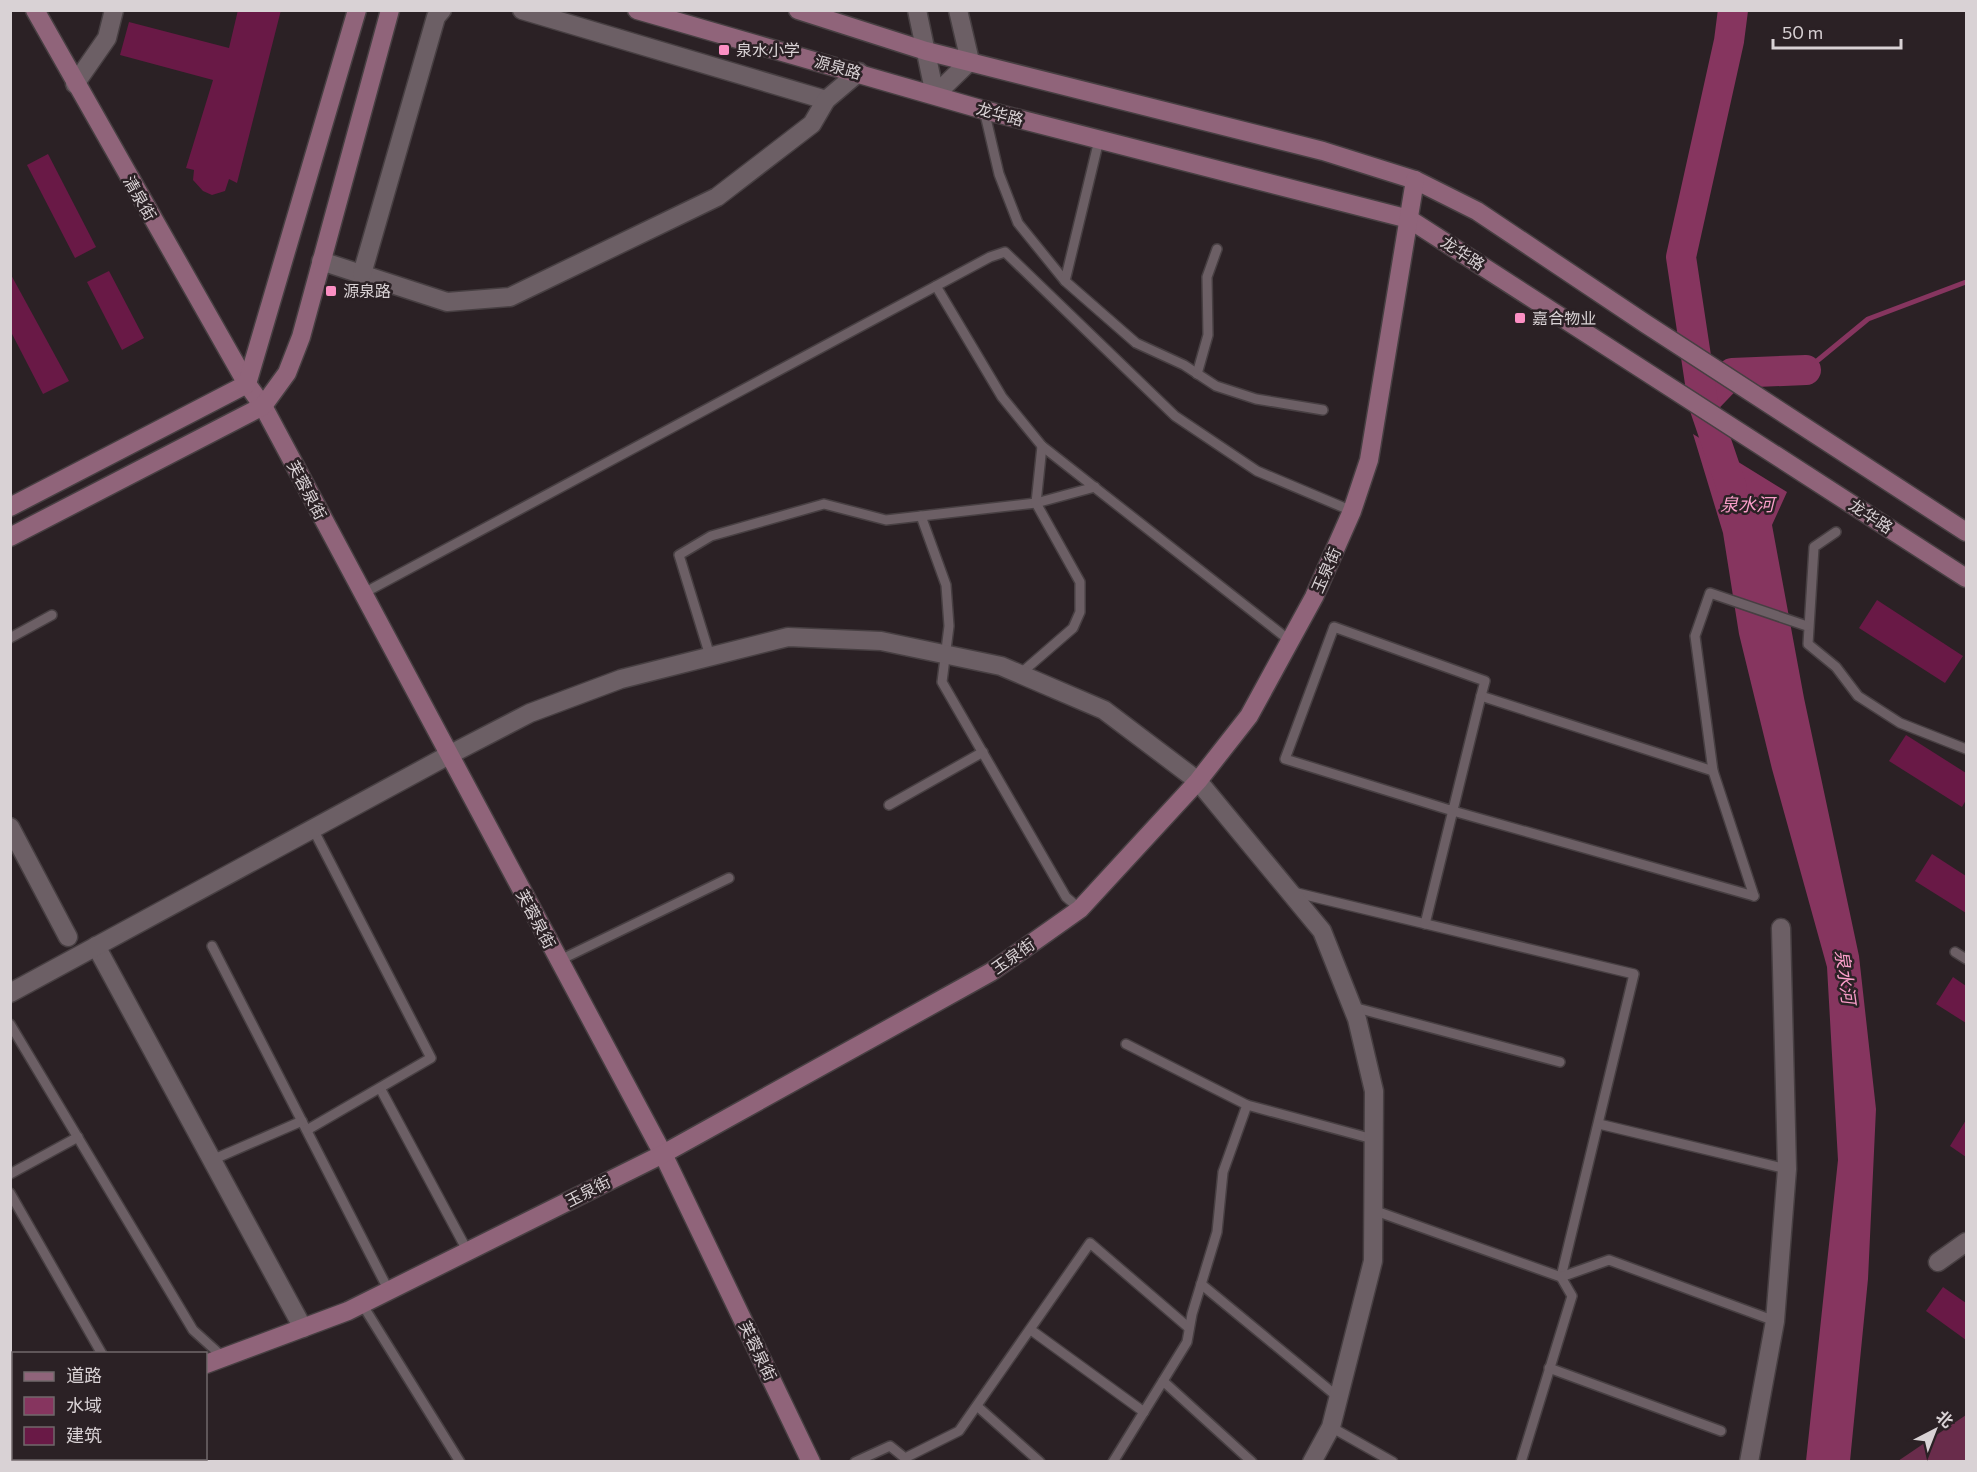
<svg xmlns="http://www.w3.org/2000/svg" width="1977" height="1472" font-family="Commissioner,'Noto Sans SC',sans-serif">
  <rect width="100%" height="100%" fill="#2b2125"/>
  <polygon fill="#692c4b" points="1966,1415 1966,1461 1898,1461"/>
  <polygon fill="#86355f" points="1693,434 1787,492 1772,525 1804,698 1859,956 1876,1109 1868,1279 1850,1461 1806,1461 1838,1160 1827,967 1772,769 1739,634 1723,533"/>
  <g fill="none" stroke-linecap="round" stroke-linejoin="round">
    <polyline stroke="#86355f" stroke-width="5" points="1806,370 1868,319 1966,282"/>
    <g stroke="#86355f" stroke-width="30">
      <polyline points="1708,398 1732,373 1806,370"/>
      <polyline points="1732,488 1703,403 1681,257 1729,41 1733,10"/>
    </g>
  </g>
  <g fill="#691946">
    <polygon points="238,10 281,10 237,183 229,179 225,191 212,195 203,191 193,180 194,170 186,168 213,80 120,55 129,22 229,48"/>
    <polygon points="48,154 96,247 75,258 27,165"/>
    <polygon points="109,271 144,338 122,350 87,282"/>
    <polygon points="10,273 69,381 43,394 10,330"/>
    <polygon points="1877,600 1963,656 1945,683 1859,628"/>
    <polygon points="1906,735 1966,773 1966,800 1962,807 1889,761"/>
    <polygon points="1932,854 1966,876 1966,913 1915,881"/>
    <polygon points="1953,977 1966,986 1966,1023 1936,1004"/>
    <polygon points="1966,1120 1966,1157 1950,1146"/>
    <polygon points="1943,1287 1966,1303 1966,1340 1926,1311"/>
  </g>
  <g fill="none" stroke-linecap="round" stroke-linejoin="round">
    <g stroke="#473f42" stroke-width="12">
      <g id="lane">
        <polyline points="984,110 999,174 1018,223 1065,281 1136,343 1184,365 1216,386 1256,399 1323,410"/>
        <polyline points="1065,281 1099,140"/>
        <polyline points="936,286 1002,397 1042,446 1289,640"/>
        <polyline points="1197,374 1208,335 1207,277 1217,249"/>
        <polyline points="921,516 946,585 949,626 942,682 1066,897 1080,909"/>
        <polyline points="1836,532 1814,547 1808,644 1836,667 1858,696 1900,723 1966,749"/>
        <polyline points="362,594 990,257 1005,252 1175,416 1257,471 1352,511"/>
        <polyline points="10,638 52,615"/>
        <polyline points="710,656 679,555 711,536 824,504 886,520 1036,503 1095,487"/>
        <polyline points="1020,674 1073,628 1080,612 1080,582 1036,503 1042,446"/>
        <polyline points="1481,696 1713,771"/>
        <polyline points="889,805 983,752"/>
        <polyline points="1293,892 1634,974 1561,1277 1572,1296 1521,1462"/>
        <polyline points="1754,896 1713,771 1695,636 1710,593 1807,626"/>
        <polyline points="1425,924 1481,696 1485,681 1334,627 1285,759 1453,811 1754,896"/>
        <polyline points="212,946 389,1291"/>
        <polyline points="1955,952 1966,959"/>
        <polyline points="558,961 729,878"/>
        <polyline points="1353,1007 1560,1062"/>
        <polyline points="10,1024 193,1330 224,1358"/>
        <polyline points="1126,1044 1247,1105 1373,1139"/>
        <polyline points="380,1088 468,1252"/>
        <polyline points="1599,1124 1787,1169"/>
        <polyline points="307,1130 431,1058 313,829"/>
        <polyline points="212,1160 302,1121"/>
        <polyline points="10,1174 78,1137"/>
        <polyline points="10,1193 102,1354"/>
        <polyline points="1373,1210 1561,1277 1609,1260 1775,1321"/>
        <polyline points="1201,1284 1339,1398"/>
        <polyline points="362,1304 460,1462"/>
        <polyline points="1031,1330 1144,1412"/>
        <polyline points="1549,1368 1721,1431"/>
        <polyline points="1163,1381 1252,1462"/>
        <polyline points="977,1406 1040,1462"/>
        <polyline points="1331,1427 1393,1462"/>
        <polyline points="855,1462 890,1446 905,1458 959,1431 1090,1243 1189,1328"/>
        <polyline points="1113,1462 1187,1342 1192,1314 1217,1232 1223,1172 1247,1105"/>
      </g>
    </g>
    <g stroke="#473f42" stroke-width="21">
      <g id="street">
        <polyline points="522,10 826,100"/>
        <polyline points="917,10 935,95"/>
        <polyline points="75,84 107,38 114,10"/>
        <polyline points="935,95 970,61 958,10"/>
        <polyline points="321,261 447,302 510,297 717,197 812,124 826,100 859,72"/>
        <polyline points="362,274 436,17 442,10"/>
        <polyline points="10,827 68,937"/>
        <polyline points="96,946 303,1328"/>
        <polyline points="10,993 447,756 530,713 621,679 788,637 881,641 1001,666 1104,710 1198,781 1322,931 1357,1019 1374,1091 1373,1261 1331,1427 1312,1462"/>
        <polyline points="1938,1262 1966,1242"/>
        <polyline points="10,1366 14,1370"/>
        <polyline points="97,1458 100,1462"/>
        <polyline points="1749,1462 1775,1321 1787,1169 1781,928"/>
      </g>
    </g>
    <g stroke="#473f42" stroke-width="21">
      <g id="secondary">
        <polyline points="35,10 247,384 263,406 663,1154 811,1462"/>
        <polyline points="637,10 984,110 1409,219 1966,578"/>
        <polyline points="798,10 926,51 1323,151 1415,180 1477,211 1646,324 1966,532"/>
        <polyline points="10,507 247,384 357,10"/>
        <polyline points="10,537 263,406 287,373 301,337 390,10"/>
        <polyline points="206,1364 348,1311 663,1154 991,972 1080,909 1198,781 1249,716 1314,597 1352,511 1369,460 1415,180"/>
        <polyline points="10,1396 14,1396"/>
      </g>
    </g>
    <use href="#lane" stroke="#6c5f65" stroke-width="9"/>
    <use href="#street" stroke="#6c5f65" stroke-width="18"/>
    <use href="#secondary" stroke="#90647a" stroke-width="18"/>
  </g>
  <g fill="#fb8fc3" stroke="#2b2125" stroke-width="2">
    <rect x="718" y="44" width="12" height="12" rx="3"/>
    <rect x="325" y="285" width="12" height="12" rx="3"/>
    <rect x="1514" y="312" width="12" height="12" rx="3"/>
  </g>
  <g text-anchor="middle" stroke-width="5" stroke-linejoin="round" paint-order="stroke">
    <g font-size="16" fill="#d9d2d5" stroke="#2b2125" text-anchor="start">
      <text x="736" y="56">泉水小学</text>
      <text x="343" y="297">源泉路</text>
      <text x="1532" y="324">嘉合物业</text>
    </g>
    <g font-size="16" fill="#d9d2d5" stroke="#2b2125">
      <text transform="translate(838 67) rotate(16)" y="6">源泉路</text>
      <text transform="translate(1000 114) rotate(15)" y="6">龙华路</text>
      <text transform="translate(140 198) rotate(60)" y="6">清泉街</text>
      <text transform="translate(1463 253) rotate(33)" y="6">龙华路</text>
      <text transform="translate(307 490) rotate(62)" y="6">芙蓉泉街</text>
      <text transform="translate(1871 516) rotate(33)" y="6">龙华路</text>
      <text transform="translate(1326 570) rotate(-66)" y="6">玉泉街</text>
      <text transform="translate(536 919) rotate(62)" y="6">芙蓉泉街</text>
      <text transform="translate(1013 956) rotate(-35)" y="6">玉泉街</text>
      <text transform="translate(588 1191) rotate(-27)" y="6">玉泉街</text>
      <text transform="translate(758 1351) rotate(64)" y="6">芙蓉泉街</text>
    </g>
    <g font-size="18" font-style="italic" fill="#fb9fca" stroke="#2b2125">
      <text x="1747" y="511">泉水河</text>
      <text transform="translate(1845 977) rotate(82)" y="6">泉水河</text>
    </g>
  </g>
  <rect width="1977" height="1472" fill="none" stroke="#d9d2d5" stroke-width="24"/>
  <rect x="12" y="1352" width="195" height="108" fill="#2b2125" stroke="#71686b" stroke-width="1.5"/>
  <rect x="24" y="1372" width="30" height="9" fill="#90647a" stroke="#71686b" stroke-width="1.5"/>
  <text x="66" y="1382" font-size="18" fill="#d9d2d5">道路</text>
  <rect x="24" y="1397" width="30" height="18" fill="#86355f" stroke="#71686b" stroke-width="1.5"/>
  <text x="66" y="1412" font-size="18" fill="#d9d2d5">水域</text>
  <rect x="24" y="1427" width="30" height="18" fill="#691946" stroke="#71686b" stroke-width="1.5"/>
  <text x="66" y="1442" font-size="18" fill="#d9d2d5">建筑</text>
  <g transform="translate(1935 1430) rotate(42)" stroke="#2b2125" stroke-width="4.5" paint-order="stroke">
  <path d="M0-4.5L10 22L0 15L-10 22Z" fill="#d9d2d5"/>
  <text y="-9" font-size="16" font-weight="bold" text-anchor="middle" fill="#d9d2d5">北</text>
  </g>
  <path d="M1773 39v9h128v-9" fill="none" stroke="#d9d2d5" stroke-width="3"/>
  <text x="1782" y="39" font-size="18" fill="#d9d2d5" stroke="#2b2125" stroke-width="4.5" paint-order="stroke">50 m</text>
</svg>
